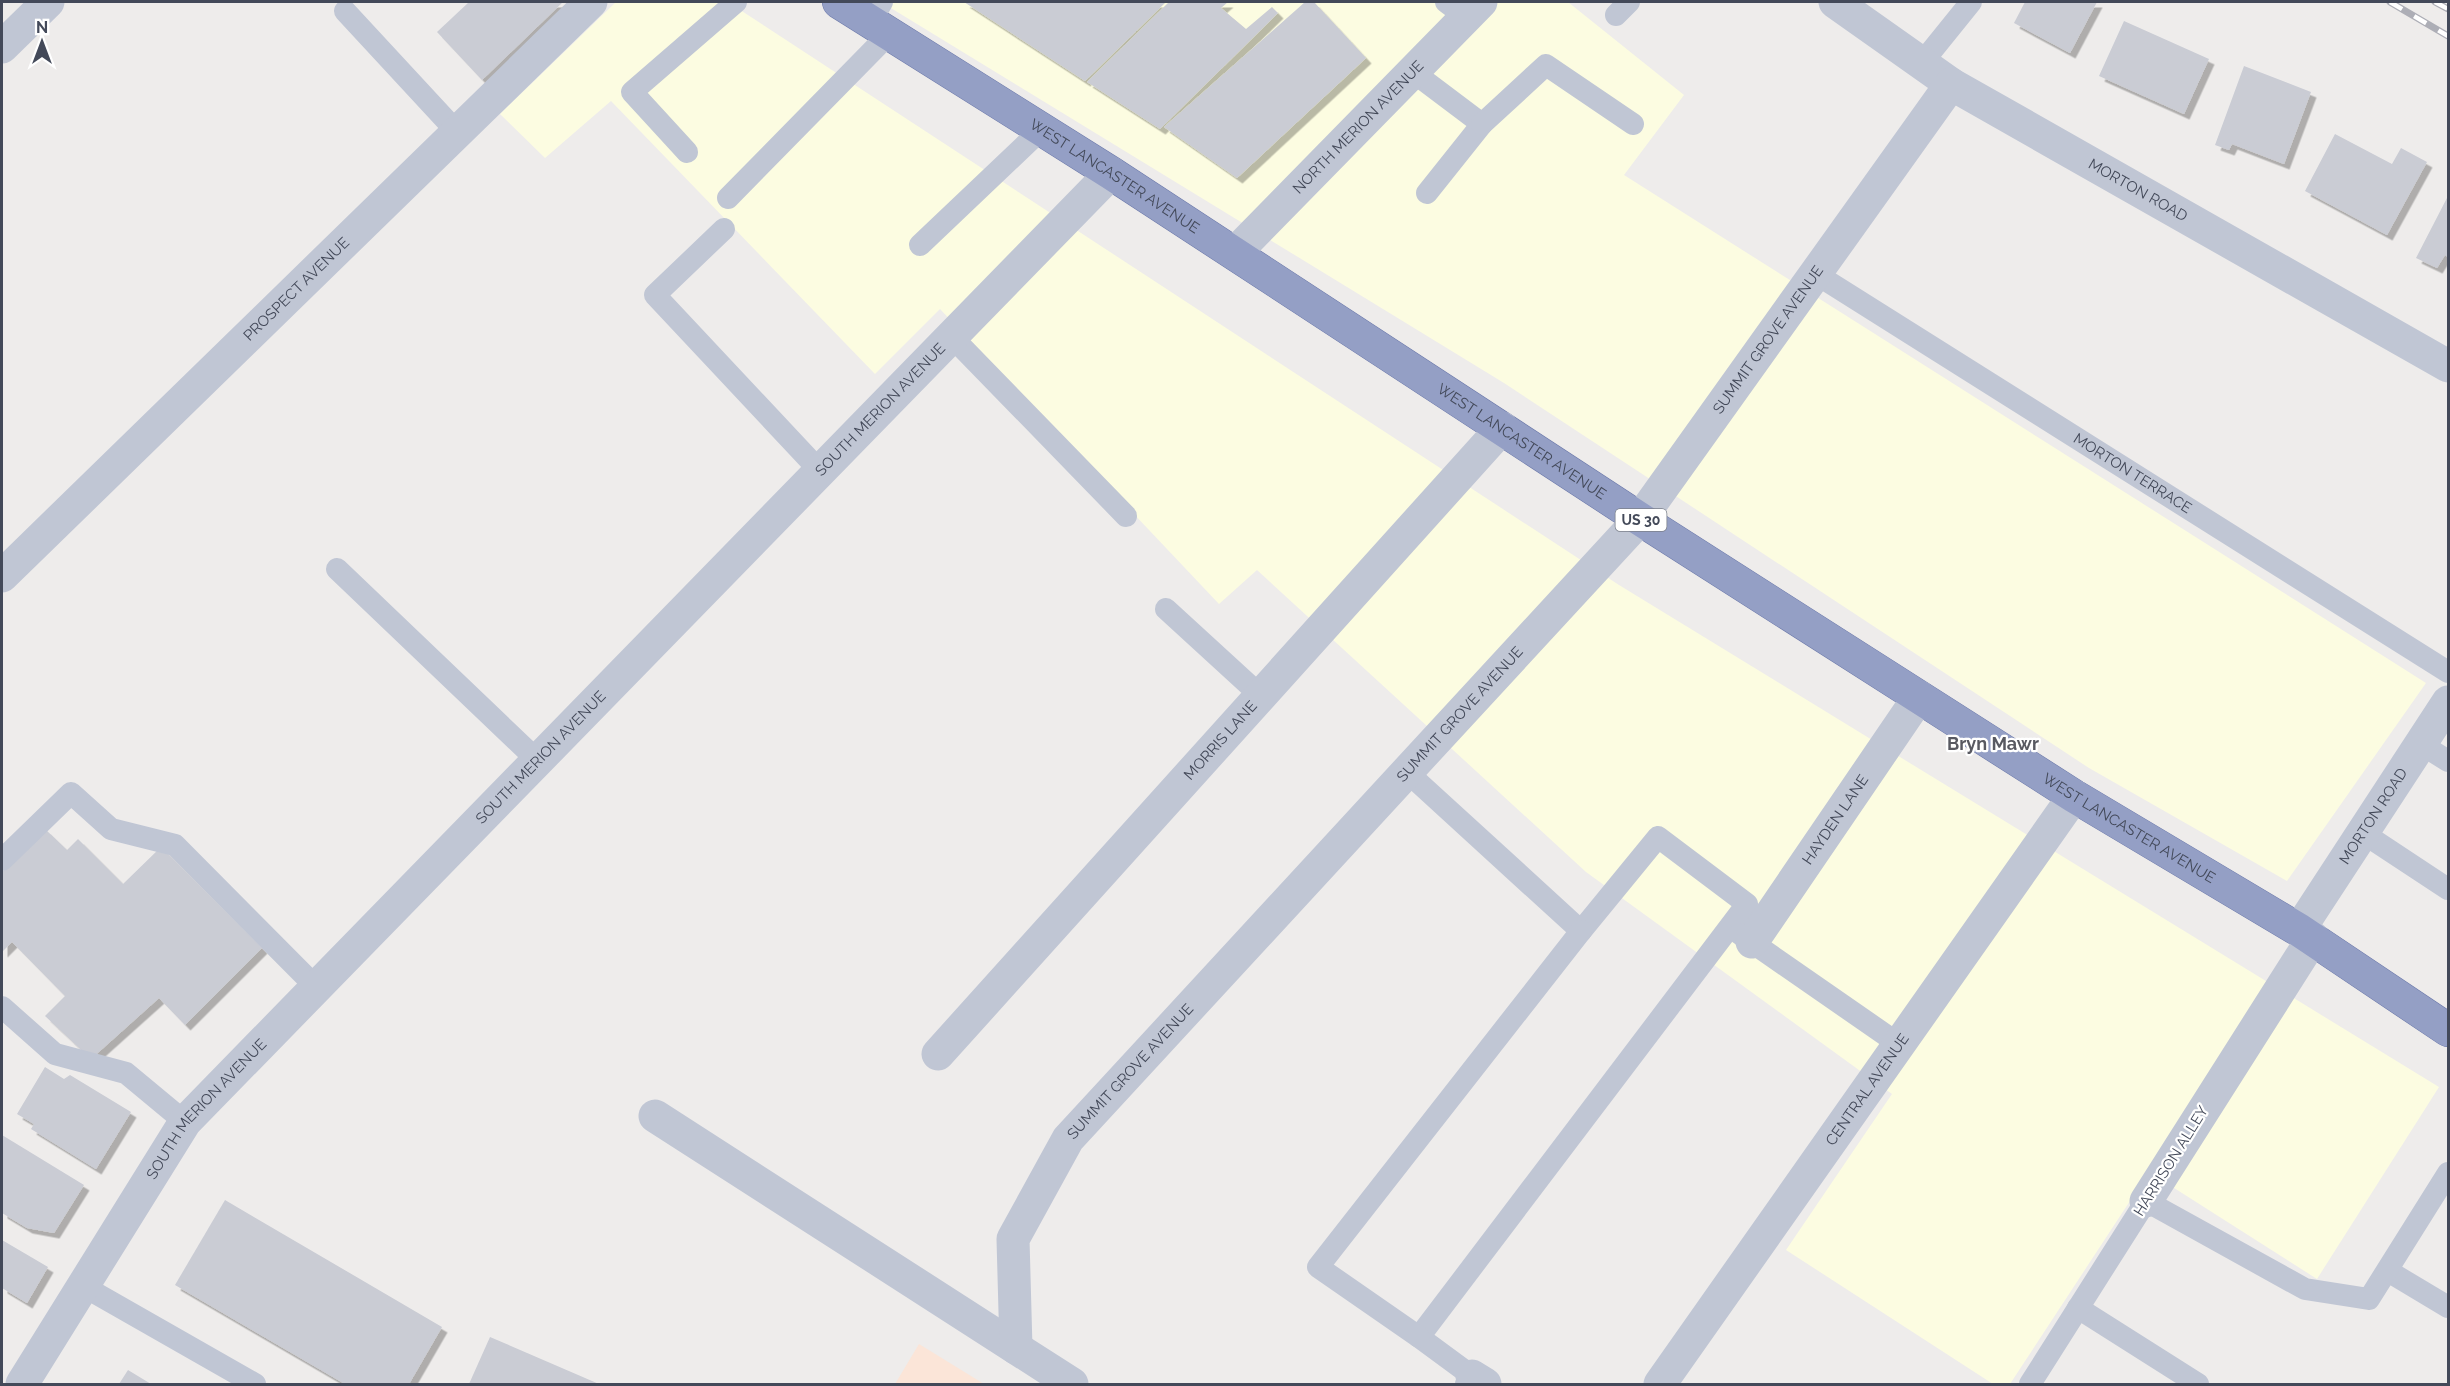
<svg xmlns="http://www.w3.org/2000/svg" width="2450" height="1386" font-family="Raleway,sans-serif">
  <defs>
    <filter id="shadow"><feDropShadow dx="5.5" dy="5.5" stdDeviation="0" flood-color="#0004"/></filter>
  </defs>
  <rect width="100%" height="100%" fill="#eeeceb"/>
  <g fill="#fcfce1">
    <polygon points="616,2 728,2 1619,585 2439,1087 2317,1279 2149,1172 2010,1384 1993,1384 1786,1250 1892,1094 1586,872 1257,570 1219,604 940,309 875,374 611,101 545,158 500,114"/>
    <polygon points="881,2 1568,2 1684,95 1624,175 2426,683 2287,881 2089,768 1504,383"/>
  </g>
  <polygon fill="#fbe5d8" points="919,1344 984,1384 895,1384"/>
  <g fill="#caccd4" filter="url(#shadow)">
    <polygon points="469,2 563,2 482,80 437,32"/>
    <polygon points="964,2 1166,2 1085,81"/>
    <polygon points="1169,2 1228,2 1221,8 1246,29 1272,7 1278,13 1160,129 1087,82"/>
    <polygon points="1305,2 1314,2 1366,58 1237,178 1164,127"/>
    <polygon points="2025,2 2097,2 2070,53 2014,23"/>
    <polygon points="2124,21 2209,59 2184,114 2099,76"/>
    <polygon points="2244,66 2311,92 2284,164 2232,144 2229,150 2215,145"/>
    <polygon points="2335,134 2392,164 2401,148 2427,162 2387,235 2305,191"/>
    <polygon points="2448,196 2448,257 2445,255 2437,268 2416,258"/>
    <polygon points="45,829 67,850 78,839 123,884 161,847 262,948 185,1025 159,998 91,1059 45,1016 65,996 12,942 2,952 2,872"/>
    <polygon points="45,1067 64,1079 70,1075 131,1112 96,1169 31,1129 34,1124 17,1114"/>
    <polygon points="2,1135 84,1185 54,1233 27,1228 2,1213"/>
    <polygon points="225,1200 442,1327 409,1384 345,1384 175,1285"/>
    <polygon points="2,1240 48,1267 27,1303 2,1288"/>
    <polygon points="490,1337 599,1384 469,1384"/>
    <polygon points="128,1370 151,1384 119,1384"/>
  </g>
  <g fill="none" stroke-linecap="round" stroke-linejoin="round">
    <g stroke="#6b78a9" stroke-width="34">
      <g id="trunk">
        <path id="s11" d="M839 2 1111 173 1640 519 1919 697 2074 796 2299 930 2448 1030"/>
      </g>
    </g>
    <g stroke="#c0c6d4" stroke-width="22">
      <polyline points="1446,2 1466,17"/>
      <polyline points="345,11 457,132"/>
      <polyline points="1616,15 1629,2"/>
      <polyline points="871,21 882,2"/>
      <polyline points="1921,64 1971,2"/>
      <polyline points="1413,72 1482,124 1427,193"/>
      <polyline points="1482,124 1546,65 1633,124"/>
      <polyline points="687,152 632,92 736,2"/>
      <polyline points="728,198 890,33"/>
      <polyline points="724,229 655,295 820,471"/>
      <polyline points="920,245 1042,129"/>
      <path id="s1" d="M1816 274 2448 672"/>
      <polyline points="952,337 1126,516"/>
      <polyline points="337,569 538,761"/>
      <polyline points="1166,609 1261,696"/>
      <polyline points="2421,744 2448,761"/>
      <polyline points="1407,772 1581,931 1658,837 1747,904 1419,1337 1472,1376 1466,1384"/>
      <polyline points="2363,833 2448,889"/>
      <polyline points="2,860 71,793 111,829 175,845 317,988"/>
      <polyline points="1740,934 1900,1045"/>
      <polyline points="2,1007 55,1054 126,1073 185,1122"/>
      <polyline points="2388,1271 2448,1307"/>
      <polyline points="83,1286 255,1384"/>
      <polyline points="2078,1308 2198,1384"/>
      <polyline points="1419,1337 1318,1267 1581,931"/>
      <polyline points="2030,1384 2146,1201 2305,1289 2369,1299 2448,1173"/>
    </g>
    <g stroke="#c0c6d4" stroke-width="33">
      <path id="s2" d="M1752 942 1919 697"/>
      <polyline points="2146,1201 2313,938"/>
    </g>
    <g stroke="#c0c6d4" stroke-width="33">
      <path id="s3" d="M1835 2 1951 84 2448 366"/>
      <polyline points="2,47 48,2"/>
      <path id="s4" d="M1235 253 1481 2"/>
      <path id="s5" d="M2 576 591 2"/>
      <path id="s6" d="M2299 930 2448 702"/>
      <path id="s7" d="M938 1054 1502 428"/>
      <polyline points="655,1116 1072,1384"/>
      <path id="s8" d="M1016 1348 1013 1239 1068 1139 1640 519 1951 84"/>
      <polyline points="1472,1376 1485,1384"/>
      <path id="s9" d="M22 1384 185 1122 1111 173"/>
      <path id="s10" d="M1660 1384 2074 796"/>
    </g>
    <use href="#trunk" stroke="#949fc5" stroke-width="33"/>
    <g stroke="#adaeb6" stroke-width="7">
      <g id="rail">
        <polyline points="2390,2 2448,36"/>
        <polyline points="2435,2 2448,9"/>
      </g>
    </g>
    <use href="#rail" stroke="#fff" stroke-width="4.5" stroke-dasharray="14" stroke-linecap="butt"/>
  </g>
  <g text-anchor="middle" stroke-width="4.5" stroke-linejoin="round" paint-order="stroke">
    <rect fill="#fff" stroke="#7b808b" stroke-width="1.5" x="1615.5" y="509" width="51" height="22" rx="4.5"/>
    <g font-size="14" font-weight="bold" fill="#434959">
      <text x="1641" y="525">US 30</text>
    </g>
    <g font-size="15" fill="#434959" stroke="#fff">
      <text dy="5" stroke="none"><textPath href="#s4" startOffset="176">NORTH MERION AVENUE</textPath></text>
      <text dy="5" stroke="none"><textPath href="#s11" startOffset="326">WEST LANCASTER AVENUE</textPath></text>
      <text dy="5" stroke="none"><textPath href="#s3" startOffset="357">MORTON ROAD</textPath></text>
      <text dy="5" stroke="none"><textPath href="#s5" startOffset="411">PROSPECT AVENUE</textPath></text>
      <text dy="5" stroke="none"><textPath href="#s8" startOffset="1287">SUMMIT GROVE AVENUE</textPath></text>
      <text dy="5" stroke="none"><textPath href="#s9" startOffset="1304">SOUTH MERION AVENUE</textPath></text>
      <text dy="5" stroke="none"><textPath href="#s11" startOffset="812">WEST LANCASTER AVENUE</textPath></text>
      <text dy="5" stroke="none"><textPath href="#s1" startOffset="374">MORTON TERRACE</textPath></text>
      <text dy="5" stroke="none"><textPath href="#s8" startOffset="801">SUMMIT GROVE AVENUE</textPath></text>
      <text dy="5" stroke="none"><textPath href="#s7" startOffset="422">MORRIS LANE</textPath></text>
      <text dy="5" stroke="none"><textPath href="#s9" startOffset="818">SOUTH MERION AVENUE</textPath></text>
      <text dy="5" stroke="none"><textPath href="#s6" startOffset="136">MORTON ROAD</textPath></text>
      <text dy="5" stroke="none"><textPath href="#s2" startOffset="148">HAYDEN LANE</textPath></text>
      <text dy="5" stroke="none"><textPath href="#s11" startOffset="1532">WEST LANCASTER AVENUE</textPath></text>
      <text dy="5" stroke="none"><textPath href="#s8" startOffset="315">SUMMIT GROVE AVENUE</textPath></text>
      <text dy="5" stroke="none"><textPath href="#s10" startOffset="360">CENTRAL AVENUE</textPath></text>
      <text dy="5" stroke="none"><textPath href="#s9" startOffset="332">SOUTH MERION AVENUE</textPath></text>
      <text transform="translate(2171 1161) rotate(-58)" y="5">HARRISON ALLEY</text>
    </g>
    <g font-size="18" font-weight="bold" fill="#585961" stroke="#fff">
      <text x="1993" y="750">Bryn Mawr</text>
    </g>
  </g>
  <rect width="2450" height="1386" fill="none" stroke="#434959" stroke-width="6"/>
  <g transform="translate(42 42)" stroke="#ffffff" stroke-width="4.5" paint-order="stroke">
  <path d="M0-4.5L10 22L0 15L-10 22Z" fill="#434959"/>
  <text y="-9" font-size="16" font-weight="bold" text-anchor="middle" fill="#434959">N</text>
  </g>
</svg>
